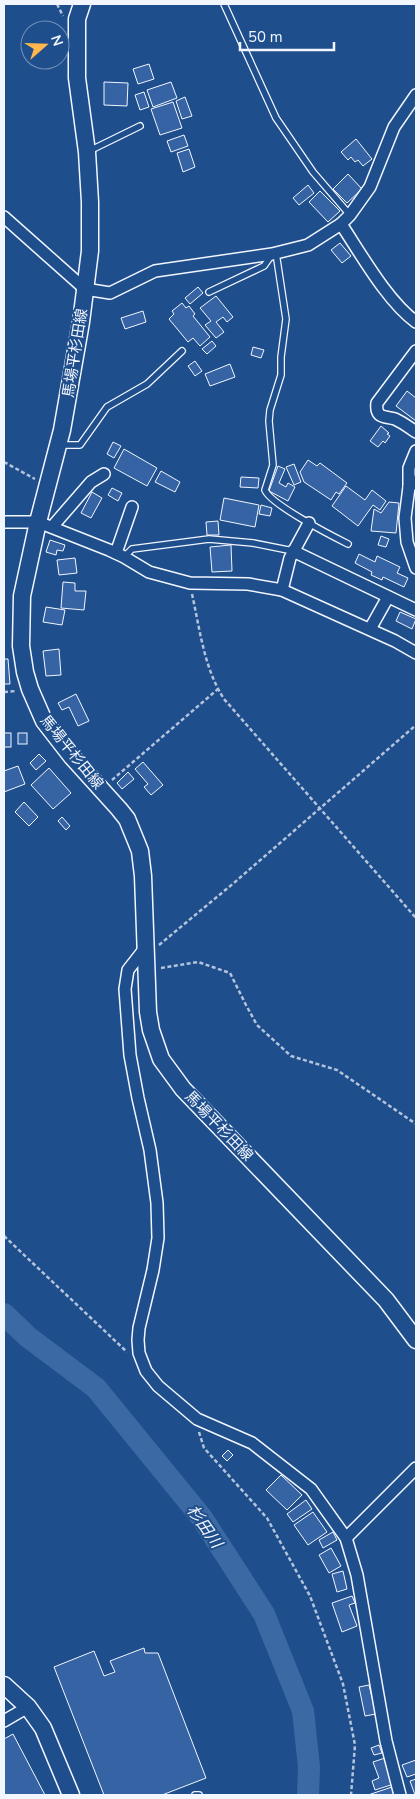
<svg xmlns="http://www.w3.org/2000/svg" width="420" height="1799" font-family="'Nunito Sans','Noto Sans JP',sans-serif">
  <rect width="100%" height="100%" fill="#1f4e8c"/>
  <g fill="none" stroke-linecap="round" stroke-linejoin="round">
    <polyline stroke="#3b69a3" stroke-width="22" points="4,1314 28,1337 96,1388 202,1518 264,1614 303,1711 309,1767 308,1795"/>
  </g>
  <g fill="#3563a3" stroke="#f2f6ff">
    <polygon points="149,64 154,79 138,84 133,69"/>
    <polygon points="104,82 128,83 127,106 104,105"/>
    <polygon points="171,82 177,98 153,107 147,90"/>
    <polygon points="144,92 149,107 140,110 135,95"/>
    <polygon points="185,97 192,116 182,119 176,101"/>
    <polygon points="173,102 182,128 160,135 151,109"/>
    <polygon points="184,135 188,146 171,152 167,141"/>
    <polygon points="356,139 372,159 363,166 358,160 355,162 351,157 348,160 341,152"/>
    <polygon points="189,149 195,167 183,172 177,153"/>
    <polygon points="348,174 362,189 347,203 333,189"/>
    <polygon points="308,185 314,193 299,205 293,198"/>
    <polygon points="320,191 340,211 328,222 309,202"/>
    <polygon points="340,243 351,256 342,263 331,250"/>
    <polygon points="198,287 203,293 190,304 185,298"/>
    <polygon points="216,296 233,317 227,322 223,317 216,322 224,332 216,338 205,325 211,321 200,308"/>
    <polygon points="182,303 186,308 189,306 195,314 193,316 210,337 200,346 193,338 188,342 169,319 174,314 172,311"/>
    <polygon points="143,311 146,322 125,329 121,318"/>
    <polygon points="212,341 216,346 207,354 202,349"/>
    <polygon points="253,347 264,350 261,358 251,355"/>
    <polygon points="195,361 202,371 195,376 188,366"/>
    <polygon points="230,364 235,377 210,386 205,374"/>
    <polygon points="407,391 416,398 416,421 396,406"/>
    <polygon points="381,426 389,433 387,434 390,436 385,443 383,441 378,447 370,441"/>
    <polygon points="113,442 121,446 114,458 107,454"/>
    <polygon points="124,449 157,468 147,486 114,468"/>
    <polygon points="308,460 317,466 320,463 347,483 339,494 336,492 331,500 304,482 300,472"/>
    <polygon points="294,464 301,482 294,485 286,467"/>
    <polygon points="278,466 285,469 279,483 286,487 288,483 295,487 288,501 269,491"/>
    <polygon points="161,471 180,482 175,492 155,482"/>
    <polygon points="241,477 259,478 258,488 240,487"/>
    <polygon points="346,486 365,500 372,490 386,501 380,510 373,505 358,526 332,506"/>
    <polygon points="112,488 122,493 118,501 108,495"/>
    <polygon points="92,492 102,498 91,518 81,513"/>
    <polygon points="224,498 259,505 255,527 220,520"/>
    <polygon points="389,502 399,503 396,533 371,531 374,509 381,513"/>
    <polygon points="261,505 272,508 270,516 259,514"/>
    <polygon points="218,521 219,535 207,535 206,522"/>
    <polygon points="381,536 389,539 386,547 378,545"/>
    <polygon points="50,540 65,545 63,551 57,550 56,555 46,552"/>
    <polygon points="231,545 232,571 212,572 210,547"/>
    <polygon points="359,554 375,562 377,556 400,567 397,573 408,578 404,587 383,577 382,580 371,575 372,572 355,563"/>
    <polygon points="75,558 77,573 59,575 57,560"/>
    <polygon points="63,582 75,583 75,591 86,591 84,610 61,608"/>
    <polygon points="46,607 65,610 62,625 43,622"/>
    <polygon points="400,612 416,619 412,629 396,621"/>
    <polygon points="59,649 61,675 46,676 43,651"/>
    <polygon points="4,659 8,659 10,684 4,684"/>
    <polygon points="76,694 89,721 78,726 69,707 62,710 58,703"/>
    <rect x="4" y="733" width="7" height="14"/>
    <rect x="18" y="733" width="9" height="11"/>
    <polygon points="39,754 46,761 36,770 30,763"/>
    <polygon points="143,762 163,785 151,795 144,787 148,784 135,769"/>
    <polygon points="18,766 25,784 4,792 4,771"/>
    <polygon points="49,768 71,793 53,809 31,785"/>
    <polygon points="128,772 134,779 122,789 117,783"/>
    <polygon points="24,802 38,817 29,826 15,812"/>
    <polygon points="62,817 70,826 66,830 58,821"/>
    <polygon points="228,1450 233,1455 227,1461 222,1456"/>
    <polygon points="281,1475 302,1495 287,1510 266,1490"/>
    <polygon points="306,1500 312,1509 293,1522 287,1514"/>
    <polygon points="313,1512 327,1532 308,1545 294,1525"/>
    <polygon points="333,1532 337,1540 323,1548 319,1540"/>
    <polygon points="331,1548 341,1566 329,1573 319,1555"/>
    <polygon points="343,1571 347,1589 337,1592 332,1574"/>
    <polygon points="352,1596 355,1603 349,1605 357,1626 342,1632 332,1603"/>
    <polygon points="144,1648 145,1653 158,1653 206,1778 162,1795 104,1795 54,1667 94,1651 104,1676 115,1672 110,1661"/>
    <polygon points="369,1685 376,1714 365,1716 359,1687"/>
    <polygon points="13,1734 45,1795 4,1795 4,1739"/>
    <polygon points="379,1745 382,1753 374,1755 371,1748"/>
    <polygon points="385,1758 394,1784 375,1790 372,1781 379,1778 373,1762"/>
    <polygon points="416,1760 416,1774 407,1777 402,1765"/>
    <polygon points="416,1779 416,1795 415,1795 410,1781"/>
    <polygon points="392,1787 394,1795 368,1795"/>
  </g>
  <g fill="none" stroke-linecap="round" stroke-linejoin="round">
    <g stroke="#f2f6ff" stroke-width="8">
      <g id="lane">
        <polyline points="224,4 276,118 313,172 350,215"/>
        <polyline points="89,151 140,126"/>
        <path d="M276 253 286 319 281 357V375L270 410 269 421 273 465 265 490C270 504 332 536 348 544"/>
        <polyline points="209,292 264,266 271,256"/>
        <polyline points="60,445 80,445 107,407 147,384 182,351"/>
        <polyline points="124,557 132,549 209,539 253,543 293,551"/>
        <polyline points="195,1795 199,1795"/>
      </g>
    </g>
    <g stroke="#f2f6ff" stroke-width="14">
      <g id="street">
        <path d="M416 95 394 127 370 187 350 215 341 224C361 254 387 301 416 322"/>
        <polyline points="4,217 85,289 110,293 155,271 272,254 308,245 341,224"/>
        <path d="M416 351 377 403C375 419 385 416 395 419 402 422 410 428 416 432"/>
        <polyline points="416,481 409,487 405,518 407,542 416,568"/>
        <polyline points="409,487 409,468 416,451"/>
        <polyline points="4,522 38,522 109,550 124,557 149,572 190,583 248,584 282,590 395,641 416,653"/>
        <polyline points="52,527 91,482 104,474"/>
        <polyline points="293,551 416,610"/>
        <polyline points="116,553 132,507"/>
        <polyline points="282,590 290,558 309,523"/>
        <polyline points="370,629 388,597"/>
        <polyline points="146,947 128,970 125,989 130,1055 138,1098 150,1150 157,1203 158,1238 153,1270 139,1328 138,1340 139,1353 146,1371 158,1386 197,1419 252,1443 311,1489 346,1538 357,1575 386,1741 400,1795"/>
        <polyline points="346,1538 416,1468"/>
        <polyline points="4,1721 28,1707"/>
      </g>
    </g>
    <g stroke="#f2f6ff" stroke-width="19">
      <g id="secondary">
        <polyline points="82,4 77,19 77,78 87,152 90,202 90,251 81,322 62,430 38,522 22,596 21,646 25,672 30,689 44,721 72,757 119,809 127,819 136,841 140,851 143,876 148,1012 151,1030 161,1059 183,1089 386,1300 416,1340"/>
        <polyline points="4,1685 28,1707 43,1728 71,1795"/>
      </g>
    </g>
    <g stroke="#b3c4dc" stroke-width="2.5" stroke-dasharray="4 2.5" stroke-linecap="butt">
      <polyline points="57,4 63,16"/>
      <polyline points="4,462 35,479"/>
      <path d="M192 594C200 630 204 668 224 699L416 918"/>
      <polyline points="4,692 16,691"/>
      <polyline points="112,780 218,689"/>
      <polyline points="159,945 235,882 416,725"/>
      <polyline points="161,968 198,962 230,973 246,1005 257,1025 291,1056 337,1070 416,1124"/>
      <polyline points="4,1236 127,1352"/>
      <polyline points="199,1432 204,1448 267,1518 310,1596 343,1684 355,1745 351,1795"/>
    </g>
    <use href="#lane" stroke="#1f4e8c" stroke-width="5.5"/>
    <use href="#street" stroke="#1f4e8c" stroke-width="11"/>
    <use href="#secondary" stroke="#1f4e8c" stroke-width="16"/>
  </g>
  <g text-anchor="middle" stroke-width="4" stroke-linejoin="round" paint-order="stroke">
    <g font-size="15" fill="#f2f6ff" stroke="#1f4e8c">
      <text transform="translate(75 353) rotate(-81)" y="5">馬場平杉田線</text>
      <text transform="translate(72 752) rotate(51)" y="5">馬場平杉田線</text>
      <text transform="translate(219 1126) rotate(46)" y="5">馬場平杉田線</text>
    </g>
    <g font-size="16" font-style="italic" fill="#f2f6ff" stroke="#1f4e8c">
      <text transform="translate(205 1526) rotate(55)" y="6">杉田川</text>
    </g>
  </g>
  <rect width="420" height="1799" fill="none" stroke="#f2f6ff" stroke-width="10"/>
  <g transform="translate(45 45) rotate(70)"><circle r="24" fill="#1f4e8c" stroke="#7391ba"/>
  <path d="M0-4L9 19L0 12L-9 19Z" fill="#ffb74d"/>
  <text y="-8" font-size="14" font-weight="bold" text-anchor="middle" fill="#f2f6ff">N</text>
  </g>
  <path d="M240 42v8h94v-8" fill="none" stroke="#f2f6ff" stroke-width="2.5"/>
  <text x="248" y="42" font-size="15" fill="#f2f6ff" stroke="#1f4e8c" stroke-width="4" paint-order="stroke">50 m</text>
</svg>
